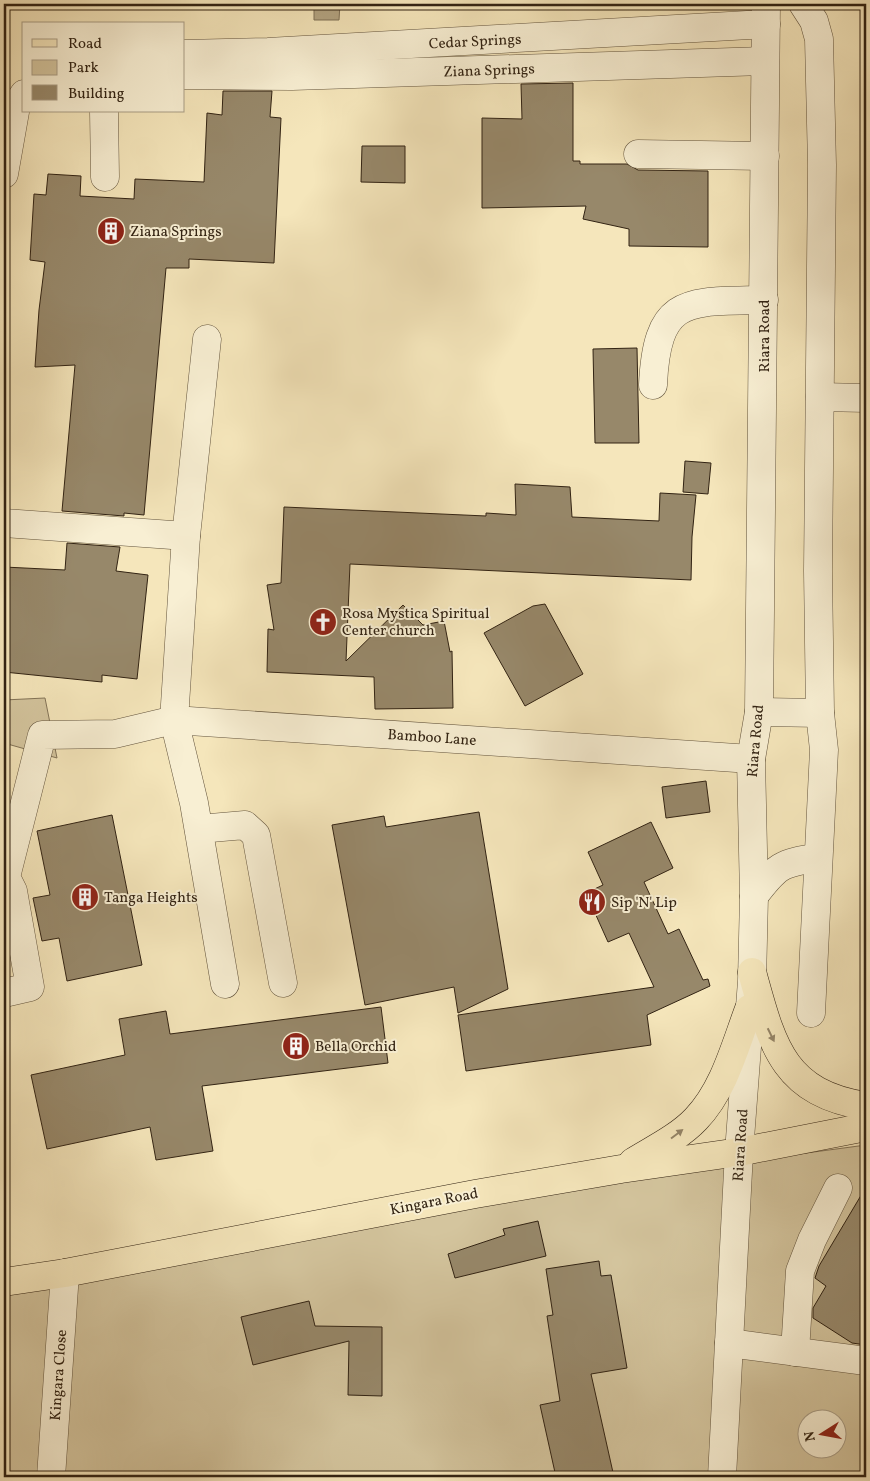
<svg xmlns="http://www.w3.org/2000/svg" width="870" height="1481" font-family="Vollkorn,serif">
  <rect width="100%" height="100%" fill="#f5e6bb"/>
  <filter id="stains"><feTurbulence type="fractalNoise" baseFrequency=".004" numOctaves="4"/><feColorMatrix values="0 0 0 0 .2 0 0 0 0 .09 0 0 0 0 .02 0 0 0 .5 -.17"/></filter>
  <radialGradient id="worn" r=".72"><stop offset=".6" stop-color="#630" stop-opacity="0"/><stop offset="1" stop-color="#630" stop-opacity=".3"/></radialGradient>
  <g fill="#d4c59e" stroke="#837458" fill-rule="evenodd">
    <polygon points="45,698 57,758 4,743 4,700"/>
    <path d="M866 1145V1477H4V1287L687 1169ZM808 1418H838V1448H808Z"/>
  </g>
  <polygon fill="#b3a482" stroke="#7f7056" points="314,4 340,4 339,20 314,20"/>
  <g fill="#97886a" stroke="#322313">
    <polygon points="573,83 573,161 580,161 580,164 627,164 638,170 708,171 708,247 629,246 629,229 583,219 586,206 482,208 482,118 522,119 521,84"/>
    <polygon points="223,91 272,91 270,117 281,118 274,263 189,259 189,268 166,268 144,515 124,513 124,516 62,511 75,365 35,367 39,310 45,262 30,260 34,194 46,195 48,174 81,176 80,196 134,199 135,179 204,182 207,113 222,115"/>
    <polygon points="362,146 405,146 405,183 361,182"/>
    <polygon points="637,348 639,443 595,443 593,349"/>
    <polygon points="685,461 711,463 708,494 683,492"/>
    <polygon points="515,484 570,487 572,517 659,521 660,493 696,495 692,537 691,580 350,564 346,661 403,605 423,625 444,621 450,652 452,651 453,708 375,709 374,677 267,672 268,629 274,630 267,585 281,583 284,507 486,516 486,513 516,515"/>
    <polygon points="67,543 120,547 116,571 148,575 137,679 102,675 102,682 4,672 4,567 65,570"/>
    <polygon points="545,604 583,674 525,706 484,633 533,606"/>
    <polygon points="706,781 710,812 666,818 662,787"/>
    <polygon points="479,812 508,989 458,1013 454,987 365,1005 332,825 384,816 386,827"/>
    <polygon points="112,815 142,965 67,981 59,938 42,941 33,898 50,895 37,831"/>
    <polygon points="651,822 673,868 644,882 668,934 679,929 703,980 708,979 710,986 647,1015 651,1045 466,1071 458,1015 654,987 629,933 608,942 586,893 603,885 588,852"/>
    <polygon points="381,1007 388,1063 202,1086 213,1151 156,1160 150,1127 47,1149 31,1075 125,1055 119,1019 166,1011 170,1034"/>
    <polygon points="866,1187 866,1345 852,1343 813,1318 813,1308 826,1286 815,1278 819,1266"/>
    <polygon points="538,1221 546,1256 455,1278 448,1254 505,1235 503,1229"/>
    <polygon points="599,1261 601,1276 611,1275 627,1368 591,1374 614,1477 556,1477 540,1405 560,1401 547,1316 553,1315 546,1269"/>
    <polygon points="309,1301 315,1326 382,1327 382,1396 348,1395 349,1341 253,1365 241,1317"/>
  </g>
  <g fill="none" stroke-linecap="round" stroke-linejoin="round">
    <g stroke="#63543d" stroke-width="29">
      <g id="minor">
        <polyline points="803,4 814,21 819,39 822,165 818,571 820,713 824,750 811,1013"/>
        <polyline points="184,54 268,52 766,24"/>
        <polyline points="184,75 292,76 765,61"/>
        <polyline points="104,111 105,177"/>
        <polyline points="638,154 765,156"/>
        <polyline points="4,174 16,106 24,94"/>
        <polyline points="207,339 186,536 174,720 194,803 225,984"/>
        <path d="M653 385C657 295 688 302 764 300"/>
        <polyline points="820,397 866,398"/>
        <polyline points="4,523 186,536"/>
        <polyline points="759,712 820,713"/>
        <polyline points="199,829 245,825 256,835 283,983"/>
        <path d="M754 896C776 867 781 862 818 858"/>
        <polyline points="4,993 30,987 13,891 6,877 42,735 115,734 174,720 751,759"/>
        <polyline points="729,1343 866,1361"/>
        <polyline points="795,1352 800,1271 812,1240 838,1188"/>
        <polyline points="51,1477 65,1273"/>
        <polyline points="722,1477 739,1152 752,981 754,896 751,759 759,712 766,4"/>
      </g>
    </g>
    <g stroke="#322313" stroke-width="29">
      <g id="major">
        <path d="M752 972C772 1044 782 1093 866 1106"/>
        <path d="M633 1162C654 1149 679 1137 696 1119 724 1090 735 1046 749 1009"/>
        <polyline points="4,1282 65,1273 475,1194 621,1169 739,1152 866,1127"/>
      </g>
    </g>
    <use href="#minor" stroke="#f8efd3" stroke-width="28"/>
    <use href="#major" stroke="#f5e6bb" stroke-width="28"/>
  </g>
  <defs><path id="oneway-solid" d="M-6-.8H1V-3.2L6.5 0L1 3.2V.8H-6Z" transform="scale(1.25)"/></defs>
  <g fill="#948467">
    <use href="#oneway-solid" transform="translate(771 1035) rotate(64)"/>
    <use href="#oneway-solid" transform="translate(677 1134) rotate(-37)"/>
  </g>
  <defs>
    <g id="building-disc" transform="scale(1.4375)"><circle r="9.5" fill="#8f2418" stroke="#f8efd3"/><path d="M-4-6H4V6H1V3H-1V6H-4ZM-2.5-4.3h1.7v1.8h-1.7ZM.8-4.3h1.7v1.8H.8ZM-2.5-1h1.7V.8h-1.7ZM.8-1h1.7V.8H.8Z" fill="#fff"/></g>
    <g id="church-disc" transform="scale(1.4375)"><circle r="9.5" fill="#8f2418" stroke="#f8efd3"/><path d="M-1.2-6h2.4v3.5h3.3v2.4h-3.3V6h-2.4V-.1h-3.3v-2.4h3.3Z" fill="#fff"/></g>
    <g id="restaurant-disc" transform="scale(1.4375)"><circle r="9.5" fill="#8f2418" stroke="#f8efd3"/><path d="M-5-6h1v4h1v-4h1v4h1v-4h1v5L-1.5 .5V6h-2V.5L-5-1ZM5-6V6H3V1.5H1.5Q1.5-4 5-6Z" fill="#fff"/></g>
  </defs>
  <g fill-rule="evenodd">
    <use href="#building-disc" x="111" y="231"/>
    <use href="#church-disc" x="323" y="622"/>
    <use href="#building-disc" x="85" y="897"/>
    <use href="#restaurant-disc" x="592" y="902"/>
    <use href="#building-disc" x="296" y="1046"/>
  </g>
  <g text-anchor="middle" stroke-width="4" stroke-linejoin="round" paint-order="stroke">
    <g font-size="15" fill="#322313" stroke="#f8efd3">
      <text transform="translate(475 41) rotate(-3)" y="5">Cedar Springs</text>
      <text transform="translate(489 70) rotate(-2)" y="5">Ziana Springs</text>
      <text transform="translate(764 336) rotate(-90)" y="5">Riara Road</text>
      <text transform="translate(432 737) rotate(4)" y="5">Bamboo Lane</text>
      <text transform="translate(755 741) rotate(-85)" y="5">Riara Road</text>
      <text transform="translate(740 1145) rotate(-86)" y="5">Riara Road</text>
      <text transform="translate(434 1201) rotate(-11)" y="5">Kingara Road</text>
      <text transform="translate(58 1375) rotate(-86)" y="5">Kingara Close</text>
    </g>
    <g font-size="15" fill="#322313" stroke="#f8efd3" text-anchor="start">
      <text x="130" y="236">Ziana Springs</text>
      <text x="342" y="618">Rosa Mystica Spiritual<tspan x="342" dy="17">Center church</tspan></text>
      <text x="104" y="902">Tanga Heights</text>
      <text x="611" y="907">Sip 'N' Lip</text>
      <text x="315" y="1051">Bella Orchid</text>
    </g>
  </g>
  <rect width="870" height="1481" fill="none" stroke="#f5e6bb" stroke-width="20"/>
  <rect x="5" y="5" width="860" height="1471" fill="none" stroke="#322313" stroke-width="2.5"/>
  <rect x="10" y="10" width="850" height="1461" fill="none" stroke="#322313"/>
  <rect x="22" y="22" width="162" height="90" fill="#f8efd3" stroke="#a99d86"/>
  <rect x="32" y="39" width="25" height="8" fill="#f5e6bb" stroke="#a99d86"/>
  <text x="68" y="48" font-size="15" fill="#322313">Road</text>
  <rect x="32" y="60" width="25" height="15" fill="#d4c59e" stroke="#a99d86"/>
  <text x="68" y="72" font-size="15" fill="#322313">Park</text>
  <rect x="32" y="85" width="25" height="15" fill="#97886a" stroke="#a99d86"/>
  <text x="68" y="98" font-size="15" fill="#322313">Building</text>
  <g transform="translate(822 1434) rotate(259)"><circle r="24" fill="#f8efd3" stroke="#a99d86"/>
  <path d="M0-4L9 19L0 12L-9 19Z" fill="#8f2418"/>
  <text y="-8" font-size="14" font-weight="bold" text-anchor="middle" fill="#322313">N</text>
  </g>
  <rect width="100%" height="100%" filter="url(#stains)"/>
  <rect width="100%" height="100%" fill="url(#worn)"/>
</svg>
